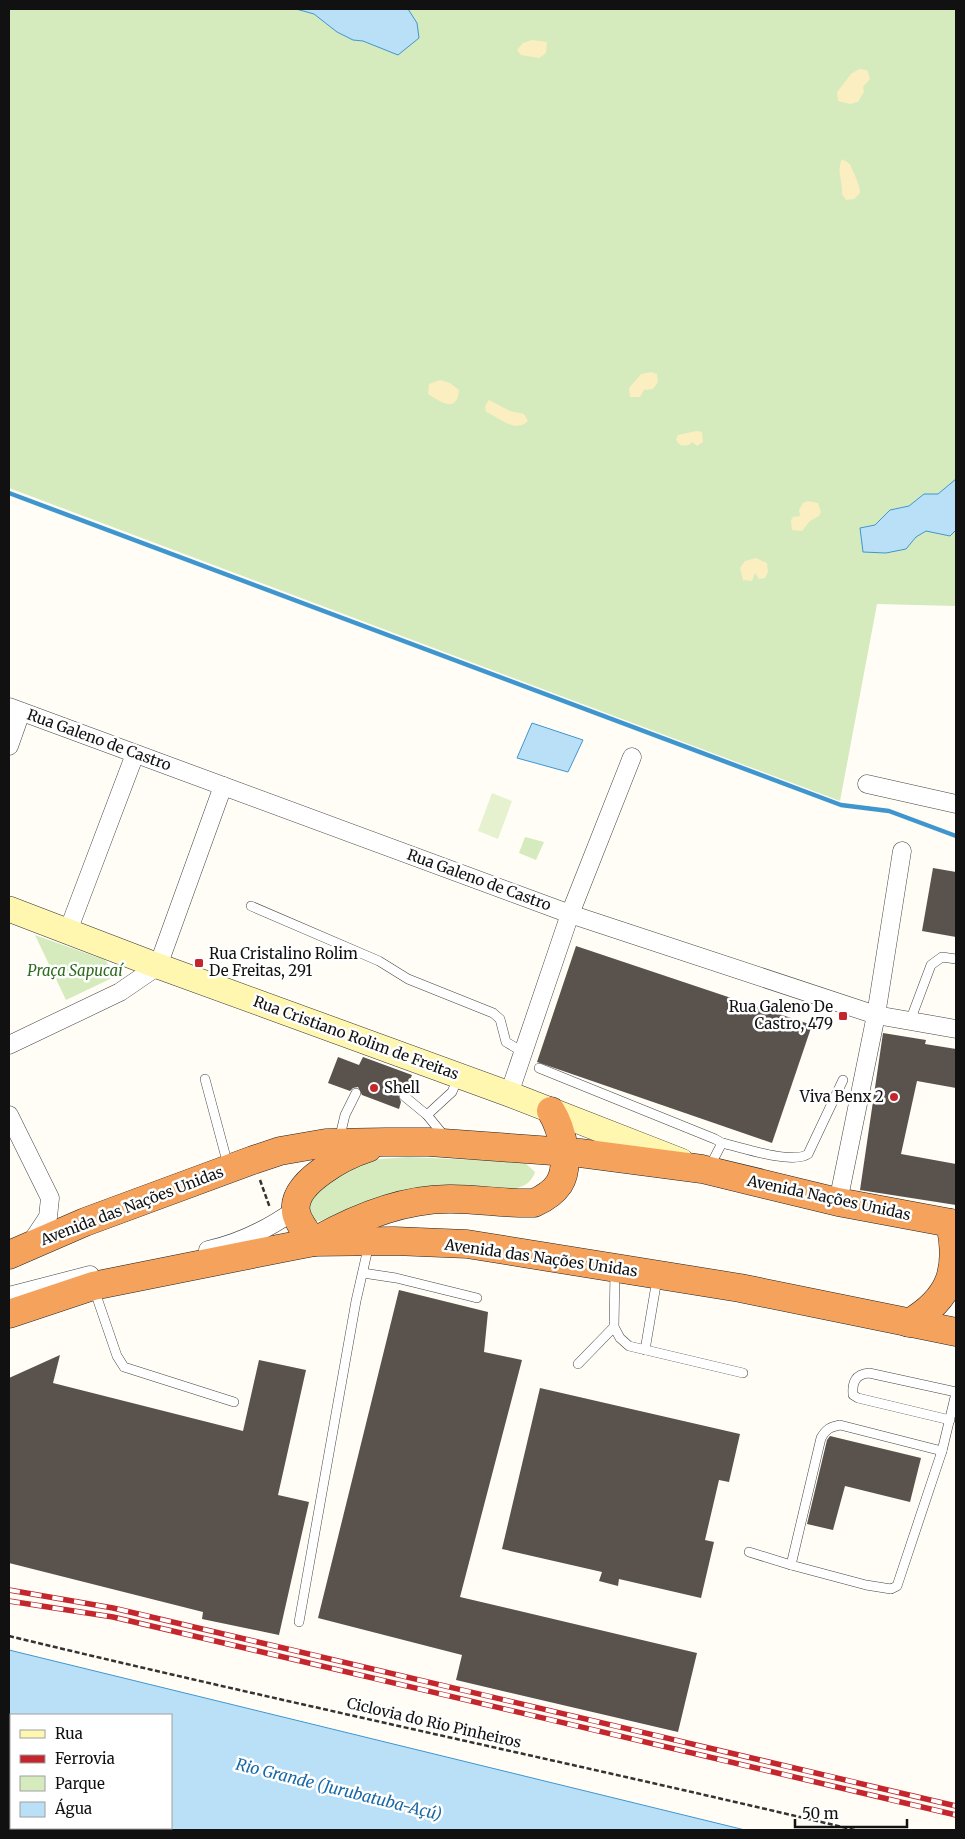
<svg xmlns="http://www.w3.org/2000/svg" width="965" height="1839" font-family="Merriweather,serif">
  <rect width="100%" height="100%" fill="#fffdf5"/>
  <g fill="#d5ebbd">
    <polygon points="9,9 956,9 956,606 877,604 840,801 9,488"/>
    <polygon points="525,837 544,842 536,860 519,853"/>
    <polygon points="35,935 105,960 112,969 110,979 66,1000"/>
    <path d="M408 1157 524 1162 535 1172C530 1186 521 1187 508 1190L382 1200 320 1221H314L307 1213 310 1195 320 1183 368 1160Z"/>
  </g>
  <g fill="#fbeec1">
    <polygon points="532,40 547,42 546,53 539,58 521,55 517,50 523,43"/>
    <polygon points="859,69 867,70 870,79 863,87 864,92 858,102 850,104 838,101 837,92 851,74"/>
    <path d="M842 159 850 164C853 172 860 184 860 193L854 199 846 200 842 194C843 182 836 170 842 159Z"/>
    <polygon points="651,372 657,374 658,382 653,389 644,390 640,397 630,397 629,388 641,374"/>
    <path d="M440 380 450 383 459 390C457 414 441 402 428 394L429 384Z"/>
    <path d="M489 400 510 411 524 414 528 421C515 434 499 417 486 412L485 406Z"/>
    <path d="M696 431 702 432 703 442 697 446 692 442 689 445C682 446 679 446 676 439L678 435Z"/>
    <polygon points="808,501 818,503 821,512 819,516 810,521 802,531 792,530 791,520 793,517 800,516 799,510 803,503"/>
    <polygon points="756,558 767,563 768,572 765,578 759,579 755,573 752,581 743,580 740,568 745,561"/>
  </g>
  <polygon fill="#e6f2cf" points="492,793 512,801 498,839 478,831"/>
  <g fill="#b9e0f7" stroke="#3f96cf" fill-rule="evenodd">
    <polygon points="296,9 408,9 417,23 419,38 398,55 363,41 353,40 337,32 314,14"/>
    <polygon points="956,479 956,530 950,536 926,531 916,537 906,549 886,553 863,552 860,528 875,525 890,510 909,506 924,494 938,494"/>
    <polygon points="532,723 583,740 568,772 517,758"/>
    <path d="M9 1650 745 1830H9ZM11 1715H171V1828H11Z"/>
  </g>
  <g fill="none" stroke-linecap="round" stroke-linejoin="round">
    <polyline stroke="#3f96cf" stroke-width="4.5" points="9,493 841,805 889,811 956,836"/>
  </g>
  <g fill="#5a524d">
    <polygon points="933,868 956,872 956,937 922,931"/>
    <polygon points="576,946 812,1025 772,1143 537,1062"/>
    <polygon points="883,1033 926,1040 925,1044 956,1049 956,1088 917,1081 901,1154 956,1164 956,1205 860,1190"/>
    <polygon points="338,1057 359,1065 363,1057 412,1075 406,1090 401,1090 398,1094 401,1102 399,1109 362,1095 358,1087 353,1088 350,1091 328,1083"/>
    <polygon points="399,1290 488,1312 484,1352 522,1360 460,1597 697,1653 678,1732 456,1680 462,1655 318,1618"/>
    <polygon points="60,1355 53,1383 243,1431 259,1360 306,1370 278,1495 309,1502 279,1635 202,1619 203,1612 9,1563 9,1378"/>
    <polygon points="540,1388 740,1434 729,1482 719,1480 705,1540 714,1542 701,1598 619,1579 618,1586 599,1581 602,1572 502,1549"/>
    <polygon points="830,1436 921,1458 910,1502 845,1486 833,1530 807,1524 827,1440"/>
  </g>
  <g fill="none" stroke-linecap="round" stroke-linejoin="round">
    <g stroke="#444" stroke-width="10">
      <g id="lane">
        <polyline points="251,906 379,961 408,979 493,1013 500,1019 506,1042 523,1052"/>
        <polyline points="910,1021 931,965 942,957 956,959"/>
        <polyline points="539,1068 715,1139 722,1143 709,1168"/>
        <polyline points="205,1079 228,1165"/>
        <polyline points="404,1096 427,1115 445,1137"/>
        <polyline points="427,1115 452,1092 458,1078"/>
        <polyline points="339,1140 345,1115 356,1093"/>
        <path d="M722 1143C741 1147 792 1165 808 1154L843 1080"/>
        <polyline points="615,1271 614,1327 620,1338 629,1346 743,1373"/>
        <polyline points="363,1273 396,1278 477,1298"/>
        <polyline points="94,1289 117,1356 124,1367 234,1402"/>
        <polyline points="645,1350 657,1279"/>
        <polyline points="578,1364 614,1327"/>
        <path d="M950 1420 858 1398 853 1395C852 1383 855 1374 869 1373L956 1392"/>
        <polyline points="749,1552 791,1565 866,1585 891,1589 897,1586 942,1451 956,1393"/>
        <path d="M791 1565 821 1438C826 1429 830 1427 840 1425L942 1451"/>
        <polyline points="299,1622 356,1301 369,1244"/>
      </g>
    </g>
    <g stroke="#444" stroke-width="19">
      <g id="street">
        <polyline points="9,707 570,914 876,1015 956,1029"/>
        <polyline points="9,746 21,712"/>
        <polyline points="867,784 956,804"/>
        <polyline points="68,931 135,754"/>
        <polyline points="9,1045 120,992 158,966 223,786"/>
        <polyline points="509,1094 570,914 632,757"/>
        <polyline points="9,1115 50,1198 48,1217 30,1244"/>
        <polyline points="838,1202 876,1015 902,851"/>
        <path d="M208 1250C241 1243 268 1229 295 1210"/>
        <polyline points="9,1296 90,1275"/>
      </g>
    </g>
    <g stroke="#333" stroke-width="26">
      <polyline id="secondary" points="9,909 158,966 509,1094 681,1161"/>
    </g>
    <g stroke="#222" stroke-width="29">
      <g id="highway">
        <path d="M317 1240C358 1217 404 1198 452 1199 480 1199 506 1204 534 1203 543 1199 553 1193 559 1184 571 1165 562 1129 551 1111"/>
        <path d="M314 1242C307 1233 298 1223 296 1212 291 1182 346 1155 368 1148"/>
        <polyline points="9,1255 85,1222 253,1160 280,1151 326,1143 386,1142 429,1142 580,1153 702,1169 838,1202 956,1224"/>
        <polyline points="9,1314 93,1286 293,1246 314,1242 394,1241 467,1244 740,1288 956,1332"/>
        <path d="M909 1323C951 1298 960 1270 950 1223"/>
      </g>
    </g>
    <g stroke="#333" stroke-width="2.5" stroke-dasharray="5 2.5" stroke-linecap="butt">
      <polyline points="260,1180 270,1208"/>
      <path d="M9 1636C290 1704 573 1763 855 1830"/>
    </g>
    <use href="#lane" stroke="#fff" stroke-width="9"/>
    <use href="#street" stroke="#fff" stroke-width="18"/>
    <use href="#secondary" stroke="#fff6b0" stroke-width="25"/>
    <use href="#highway" stroke="#f5a25d" stroke-width="28"/>
    <g stroke="#c4262e" stroke-width="5.5">
      <g id="rail">
        <polyline points="9,1590 113,1608 956,1806"/>
        <polyline points="9,1601 113,1617 956,1815"/>
      </g>
    </g>
    <use href="#rail" stroke="#fff" stroke-width="4" stroke-dasharray="11" stroke-linecap="butt"/>
  </g>
  <g fill="#c4262e" stroke="#fff" stroke-width="2">
    <rect x="194" y="958" width="10" height="10" rx="2.5"/>
    <rect x="838" y="1011" width="10" height="10" rx="2.5"/>
    <circle cx="374" cy="1088" r="5"/>
    <circle cx="894" cy="1097" r="5"/>
  </g>
  <g text-anchor="middle" stroke-width="5" stroke-linejoin="round" paint-order="stroke">
    <g font-size="15" fill="#111" stroke="#fff">
      <text transform="translate(99 740) rotate(20)" y="5">Rua Galeno de Castro</text>
      <text transform="translate(479 880) rotate(20)" y="5">Rua Galeno de Castro</text>
      <text transform="translate(356 1038) rotate(20)" y="5">Rua Cristiano Rolim de Freitas</text>
      <text transform="translate(829 1198) rotate(12)" y="5">Avenida Nações Unidas</text>
      <text transform="translate(132 1206) rotate(-21)" y="5">Avenida das Nações Unidas</text>
      <text transform="translate(541 1258) rotate(8)" y="5">Avenida das Nações Unidas</text>
      <text transform="translate(434 1723) rotate(13)" y="5">Ciclovia do Rio Pinheiros</text>
    </g>
    <g font-size="15" fill="#111" stroke="#fff" text-anchor="start">
      <text x="209" y="959">Rua Cristalino Rolim<tspan x="209" dy="17">De Freitas, 291</tspan></text>
      <text x="833" y="1012" text-anchor="end">Rua Galeno De<tspan x="833" dy="17">Castro, 479</tspan></text>
      <text x="384" y="1093">Shell</text>
      <text x="884" y="1102" text-anchor="end">Viva Benx 2</text>
    </g>
    <g font-size="15" font-style="italic" fill="#2f6b1f" stroke="#fff">
      <text x="75" y="976">Praça Sapucaí</text>
    </g>
    <g font-size="16" font-style="italic" fill="#1768a6" stroke="#fff">
      <text transform="translate(339 1789) rotate(14)" y="6">Rio Grande (Jurubatuba-Açú)</text>
    </g>
  </g>
  <rect width="965" height="1839" fill="none" stroke="#111111" stroke-width="20"/>
  <rect x="10" y="1714" width="162" height="115" fill="#ffffff" stroke="#a0a0a0"/>
  <rect x="20" y="1730" width="25" height="8" fill="#fff6b0" stroke="#a0a0a0"/>
  <text x="55" y="1739" font-size="15" fill="#111111">Rua</text>
  <rect x="20" y="1755" width="25" height="8" fill="#c4262e" stroke="#a0a0a0"/>
  <text x="55" y="1764" font-size="15" fill="#111111">Ferrovia</text>
  <rect x="20" y="1776" width="25" height="15" fill="#d5ebbd" stroke="#a0a0a0"/>
  <text x="55" y="1789" font-size="15" fill="#111111">Parque</text>
  <rect x="20" y="1802" width="25" height="15" fill="#b9e0f7" stroke="#a0a0a0"/>
  <text x="55" y="1814" font-size="15" fill="#111111">Água</text>
  <path d="M795 1819v8h112v-8" fill="none" stroke="#111111" stroke-width="2.5"/>
  <text x="802" y="1819" font-size="15" fill="#111111" stroke="#ffffff" stroke-width="4" paint-order="stroke">50 m</text>
</svg>
